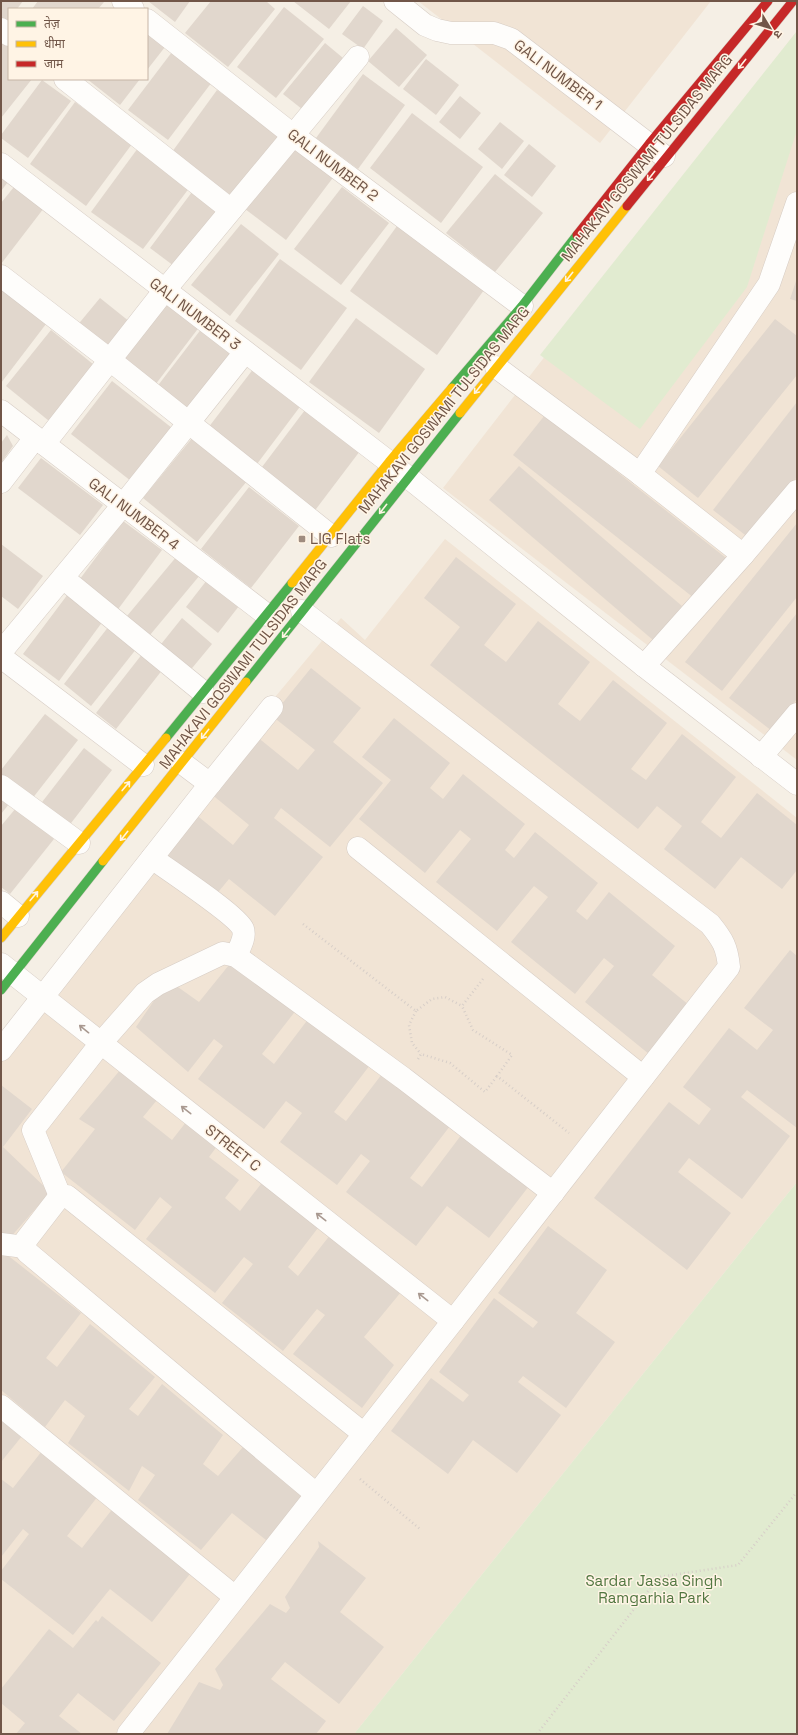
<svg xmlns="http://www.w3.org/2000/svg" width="798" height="1735" font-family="'Space Grotesk','Noto Sans Devanagari',sans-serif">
  <rect width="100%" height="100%" fill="#f5efe5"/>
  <g fill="#f1e4d5">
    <polygon points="418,1 711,1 600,143"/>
    <polygon points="797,31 797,760 443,488"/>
    <polygon points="445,539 797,818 797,1182 354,1734 1,1734 1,1038 180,811 341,618 365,640"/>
  </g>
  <g fill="#e1ebd0">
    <polygon points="797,31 797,130 747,287 640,429 540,355"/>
    <polygon points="797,1182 797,1734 354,1734"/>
  </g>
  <g fill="#e1d7cd">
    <polygon points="1,1 23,1 17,9 9,9 9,20 4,26 1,23"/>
    <polygon points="38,1 103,1 104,2 98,9 32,9"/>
    <polygon points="148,1 190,1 175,22"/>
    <polygon points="211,1 266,1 275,9 228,67 185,33"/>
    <polygon points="293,1 351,1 329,29"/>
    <polygon points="363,6 383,21 363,49 342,34"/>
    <polygon points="284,7 324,39 276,98 237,67"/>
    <polygon points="396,28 427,55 399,87 368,61"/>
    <polygon points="147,33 165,47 147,70"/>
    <polygon points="1,37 9,44 9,79 32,79 1,118"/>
    <polygon points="325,43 349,63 307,113 283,94"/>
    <polygon points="172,52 212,82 168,140 128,110"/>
    <polygon points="426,59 459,85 436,115 403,89"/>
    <polygon points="363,74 405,105 358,169 316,138"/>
    <polygon points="87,79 140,79 120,105"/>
    <polygon points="42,80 71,101 28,158 1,138 1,135"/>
    <polygon points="217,90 279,135 233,197 172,152"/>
    <polygon points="460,96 481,113 460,139 439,122"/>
    <polygon points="75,102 132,144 86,206 30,164"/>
    <polygon points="412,113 483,167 441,223 370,168"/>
    <polygon points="500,122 524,141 502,169 478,149"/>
    <polygon points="295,143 335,175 286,240 245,209"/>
    <polygon points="529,144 556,166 532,197 504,175"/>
    <polygon points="138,148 190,187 143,249 91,212"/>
    <polygon points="1,170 11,178 1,191"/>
    <polygon points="495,174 543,213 495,272 446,233"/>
    <polygon points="18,182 47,204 1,264 1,203"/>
    <polygon points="342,187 389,223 341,285 294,249"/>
    <polygon points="192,192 220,214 178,269 150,248"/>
    <polygon points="241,224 279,254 230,316 191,285"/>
    <polygon points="397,226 484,290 437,355 350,291"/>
    <polygon points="280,259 347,308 301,370 235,321"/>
    <polygon points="797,278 797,301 790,299"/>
    <polygon points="1,289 46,324 1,383"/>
    <polygon points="100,298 130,322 107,352 76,327"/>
    <polygon points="166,300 200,326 152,389 118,362"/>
    <polygon points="356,318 425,369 379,433 309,382"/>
    <polygon points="775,319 797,336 797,375 698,498 658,466"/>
    <polygon points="202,328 237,354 191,414 156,388"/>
    <polygon points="51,330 99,369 54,425 6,386"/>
    <polygon points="254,368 302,404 257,464 208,428"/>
    <polygon points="112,381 172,428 131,481 71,434"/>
    <polygon points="797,402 797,477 749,538 713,510"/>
    <polygon points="308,406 363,447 313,513 259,471"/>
    <polygon points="545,415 726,558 694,598 513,455"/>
    <polygon points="7,435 13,446 1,463 1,443"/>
    <polygon points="193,437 247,481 197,542 143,498"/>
    <polygon points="41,458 103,505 80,535 18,488"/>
    <polygon points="519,466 682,606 653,640 489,500"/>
    <polygon points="249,487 299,526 251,588 201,549"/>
    <polygon points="123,521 162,550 116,612 77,583"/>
    <polygon points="797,523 797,597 722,691 685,662"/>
    <polygon points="1,544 43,576 18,609 1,596"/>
    <polygon points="177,556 200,575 150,635 127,616"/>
    <polygon points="456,557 516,604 484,645 506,662 538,621 590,662 558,704 580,721 613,680 667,723 631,769 646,780 682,734 736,777 701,822 721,838 757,793 797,825 797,870 782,889 741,857 715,889 664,849 682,826 657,806 638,829 430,665 460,627 424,598"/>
    <polygon points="207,580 239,606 218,633 186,607"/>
    <polygon points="68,594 103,621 59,681 23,654"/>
    <polygon points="797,613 797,699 772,731 729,698"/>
    <polygon points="182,618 212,644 188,673 158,648"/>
    <polygon points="109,626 137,648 91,706 64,684"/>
    <polygon points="143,653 163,669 116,729 96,713"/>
    <polygon points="311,668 361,708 333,742 383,783 330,847 281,808 274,818 323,857 275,916 229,879 215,896 161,856 194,813 233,845 249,825 210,793 256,736 298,770 315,750 272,716"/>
    <polygon points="45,714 78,740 28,804 1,783 1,770"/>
    <polygon points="394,718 450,763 430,788 443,799 463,774 525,824 505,850 514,858 535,832 598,883 576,911 587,920 609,892 675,946 652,975 689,1005 649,1054 585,1002 614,966 604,958 575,994 511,942 548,897 534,886 497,931 436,882 471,839 460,830 425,873 359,819 391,780 362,757"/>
    <polygon points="84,748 112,770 68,827 39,806"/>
    <polygon points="1,797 9,804 1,814"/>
    <polygon points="16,808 54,839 10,894 1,887 1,826"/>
    <polygon points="790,950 797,956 797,1128 747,1090 741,1097 790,1136 742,1199 689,1158 678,1172 731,1213 687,1270 594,1198 669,1102 699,1125 711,1109 683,1087 729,1028 757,1050 773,1030 744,1008"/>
    <polygon points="233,960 297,1009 262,1054 274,1064 309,1018 370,1065 334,1112 346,1121 382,1074 450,1126 410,1178 422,1187 462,1134 529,1186 489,1238 447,1206 416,1246 346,1192 370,1161 361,1154 337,1185 280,1142 302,1113 286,1101 264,1129 198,1079 223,1046 214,1039 188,1072 136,1027 168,980 199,1002"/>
    <polygon points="121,1069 157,1100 143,1117 172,1140 190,1117 221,1141 209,1157 239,1180 225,1198 240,1211 264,1180 321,1224 288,1267 298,1276 334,1230 406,1286 364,1337 394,1365 362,1408 293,1354 325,1315 317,1309 283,1351 222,1303 253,1264 244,1257 215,1293 146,1239 172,1207 160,1197 135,1230 61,1172 95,1129 79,1119"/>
    <polygon points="1,1085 32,1109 3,1147 50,1192 9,1239 1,1234"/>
    <polygon points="548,1226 607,1270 576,1313 615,1342 566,1408 523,1376 518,1382 561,1415 517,1473 473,1440 448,1474 391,1431 431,1378 463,1402 469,1395 439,1372 494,1298 533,1328 538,1322 498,1293"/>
    <polygon points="1,1250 81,1313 46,1358 57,1367 90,1324 155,1377 129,1409 138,1416 162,1384 223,1435 203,1464 218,1476 243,1447 303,1496 266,1540 232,1513 201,1550 138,1500 155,1475 142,1466 129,1491 68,1443 85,1416 65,1400 45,1427 1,1390"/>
    <polygon points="1,1419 22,1436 1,1462"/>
    <polygon points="42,1451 98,1496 67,1536 82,1548 114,1507 193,1570 152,1622 110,1589 73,1635 1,1579 1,1571 29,1534 23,1529 1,1557 1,1479 13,1488"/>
    <polygon points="318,1541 366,1578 340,1612 384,1647 339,1704 285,1662 271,1679 326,1721 316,1734 167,1734 199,1682 220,1690 223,1685 215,1669 270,1604 286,1613 290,1608 285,1597 319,1547"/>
    <polygon points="102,1616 161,1663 114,1721 78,1693 59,1716 82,1734 16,1734 25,1723 1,1703 1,1689 49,1629 73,1648 96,1620 98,1622"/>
  </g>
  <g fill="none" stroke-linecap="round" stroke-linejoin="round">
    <g stroke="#d6ccc4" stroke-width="23">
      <g id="street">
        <polyline points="123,1 133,9"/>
        <polyline points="395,1 425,25 437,30 451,33 494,33 511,39 664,156"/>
        <polyline points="147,20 293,135 522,306"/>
        <polyline points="1,29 9,35"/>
        <polyline points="65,79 231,210"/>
        <polyline points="1,164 389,462 644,666 797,784"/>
        <polyline points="1,276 110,360 331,536"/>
        <polyline points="496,367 640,474 743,555"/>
        <polyline points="1,411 267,615"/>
        <polyline points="44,444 164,291 358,57"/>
        <polyline points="640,474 769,284 797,203"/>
        <polyline points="1,482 35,438"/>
        <polyline points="63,578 203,692"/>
        <polyline points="1,652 123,505 245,352"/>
        <polyline points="1,657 143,765"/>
        <polyline points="644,666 743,555 797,491"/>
        <polyline points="761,757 797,714"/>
        <polyline points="182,763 210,784 272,707"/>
        <polyline points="1,786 79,843"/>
        <polyline points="358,848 643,1077"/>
        <path d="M152 858C168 870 237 915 243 929 246 938 239 948 236 956"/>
        <polyline points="1,902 18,916"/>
        <polyline points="1,964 453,1321"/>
        <polyline points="1,1050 210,784"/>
        <polyline points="60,1196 33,1130 101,1043 145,993 158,984 223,953 236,956 403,1078 553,1193"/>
        <polyline points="1,1244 25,1247"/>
        <polyline points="1,1406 235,1597"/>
        <polyline points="316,1494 27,1252 25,1247 26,1240 60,1196 67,1196 364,1434"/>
        <path d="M128 1734 453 1321 729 967C727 947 723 940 710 924L302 611"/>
      </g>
    </g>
    <g stroke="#d5cbc2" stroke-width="10">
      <g id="fast">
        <polyline points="452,388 522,306 577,235"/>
        <polyline points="246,682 460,413"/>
        <polyline points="166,738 292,583"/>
        <polyline points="1,990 103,861"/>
      </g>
    </g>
    <g stroke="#d5cbc2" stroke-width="10">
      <g id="slow">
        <polyline points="460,413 627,206"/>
        <polyline points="292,583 389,462 452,388"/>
        <polyline points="103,861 246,682"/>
        <polyline points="1,938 166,738"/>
      </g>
    </g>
    <g stroke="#d5cbc2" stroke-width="10">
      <g id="jam">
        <polyline points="627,206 793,1"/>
        <polyline points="577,235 649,144 768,1"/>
      </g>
    </g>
    <g stroke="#d7cec8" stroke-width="2.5" stroke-dasharray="1 3" stroke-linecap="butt">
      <polyline points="303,924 416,1011 432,999 445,997 462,1006"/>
      <polyline points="483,979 462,1006 473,1030 512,1055 497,1076 569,1133"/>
      <polyline points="416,1011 409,1025 412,1043 421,1054"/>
      <polyline points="418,1059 421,1054 450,1063 485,1092 497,1076"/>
      <polyline points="360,1479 420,1529"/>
      <polyline points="537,1734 659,1577 738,1565 797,1492"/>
    </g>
    <use href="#street" stroke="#fefdfb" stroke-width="22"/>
    <use href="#fast" stroke="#4caf50" stroke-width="9"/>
    <use href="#slow" stroke="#ffc107" stroke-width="9"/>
    <use href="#jam" stroke="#c62828" stroke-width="9"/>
  </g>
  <defs><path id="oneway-shaft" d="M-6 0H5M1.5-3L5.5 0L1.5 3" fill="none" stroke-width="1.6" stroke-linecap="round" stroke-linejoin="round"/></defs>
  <g stroke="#fff4e5">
    <use href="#oneway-shaft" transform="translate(742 64) rotate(129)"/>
    <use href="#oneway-shaft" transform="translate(651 176) rotate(129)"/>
    <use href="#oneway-shaft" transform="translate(569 277) rotate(129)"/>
    <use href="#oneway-shaft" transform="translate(478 389) rotate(129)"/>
    <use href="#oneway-shaft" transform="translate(383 509) rotate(128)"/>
    <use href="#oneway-shaft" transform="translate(286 633) rotate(129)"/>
    <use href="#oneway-shaft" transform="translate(205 734) rotate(129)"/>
    <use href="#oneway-shaft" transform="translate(126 786) rotate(-50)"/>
    <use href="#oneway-shaft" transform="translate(124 836) rotate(129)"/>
    <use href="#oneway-shaft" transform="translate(34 896) rotate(-50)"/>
  </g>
  <g stroke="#a99990">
    <use href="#oneway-shaft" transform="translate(84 1029) rotate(-141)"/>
    <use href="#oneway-shaft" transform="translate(186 1110) rotate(-142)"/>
    <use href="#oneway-shaft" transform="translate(321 1217) rotate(-142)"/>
    <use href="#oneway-shaft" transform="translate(423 1297) rotate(-142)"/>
  </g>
  <rect fill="#9f8c7f" stroke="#fff4e5" stroke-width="1.5" x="298" y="535" width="8" height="8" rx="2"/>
  <g text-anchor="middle" stroke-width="3" stroke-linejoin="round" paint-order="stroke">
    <g font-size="15" fill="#715648" stroke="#fff4e5">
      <text transform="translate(558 75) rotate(37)" y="5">GALI NUMBER 1</text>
      <text transform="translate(647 158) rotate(-51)" y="5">MAHAKAVI GOSWAMI TULSIDAS MARG</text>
      <text transform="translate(333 165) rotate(37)" y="5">GALI NUMBER 2</text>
      <text transform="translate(195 314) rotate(37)" y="5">GALI NUMBER 3</text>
      <text transform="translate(444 410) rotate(-51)" y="5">MAHAKAVI GOSWAMI TULSIDAS MARG</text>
      <text transform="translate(134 514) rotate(37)" y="5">GALI NUMBER 4</text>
      <text transform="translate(243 664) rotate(-52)" y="5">MAHAKAVI GOSWAMI TULSIDAS MARG</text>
      <text transform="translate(233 1148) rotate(38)" y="5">STREET C</text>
    </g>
    <g font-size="15" fill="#715648" stroke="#fff4e5" text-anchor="start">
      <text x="310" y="544">LIG Flats</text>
    </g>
    <g font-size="15" fill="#527741" stroke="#fff4e5">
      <text x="654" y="1586">Sardar Jassa Singh<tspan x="654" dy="17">Ramgarhia Park</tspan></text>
    </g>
  </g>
  <rect width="798" height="1735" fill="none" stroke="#715648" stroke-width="4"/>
  <rect x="8" y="8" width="140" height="72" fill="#fff4e5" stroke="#c6b5a6"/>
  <rect x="16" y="21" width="20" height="6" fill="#4caf50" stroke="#c6b5a6"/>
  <text x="44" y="28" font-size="12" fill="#715648">तेज़</text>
  <rect x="16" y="41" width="20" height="6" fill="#ffc107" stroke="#c6b5a6"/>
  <text x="44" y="48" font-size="12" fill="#715648">धीमा</text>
  <rect x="16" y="61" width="20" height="6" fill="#c62828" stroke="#c6b5a6"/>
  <text x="44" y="68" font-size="12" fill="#715648">जाम</text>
  <g transform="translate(770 28) rotate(128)" stroke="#fff4e5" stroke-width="3" paint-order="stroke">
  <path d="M0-3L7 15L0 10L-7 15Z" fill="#715648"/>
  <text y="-6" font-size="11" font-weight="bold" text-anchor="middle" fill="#715648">उ</text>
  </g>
</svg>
